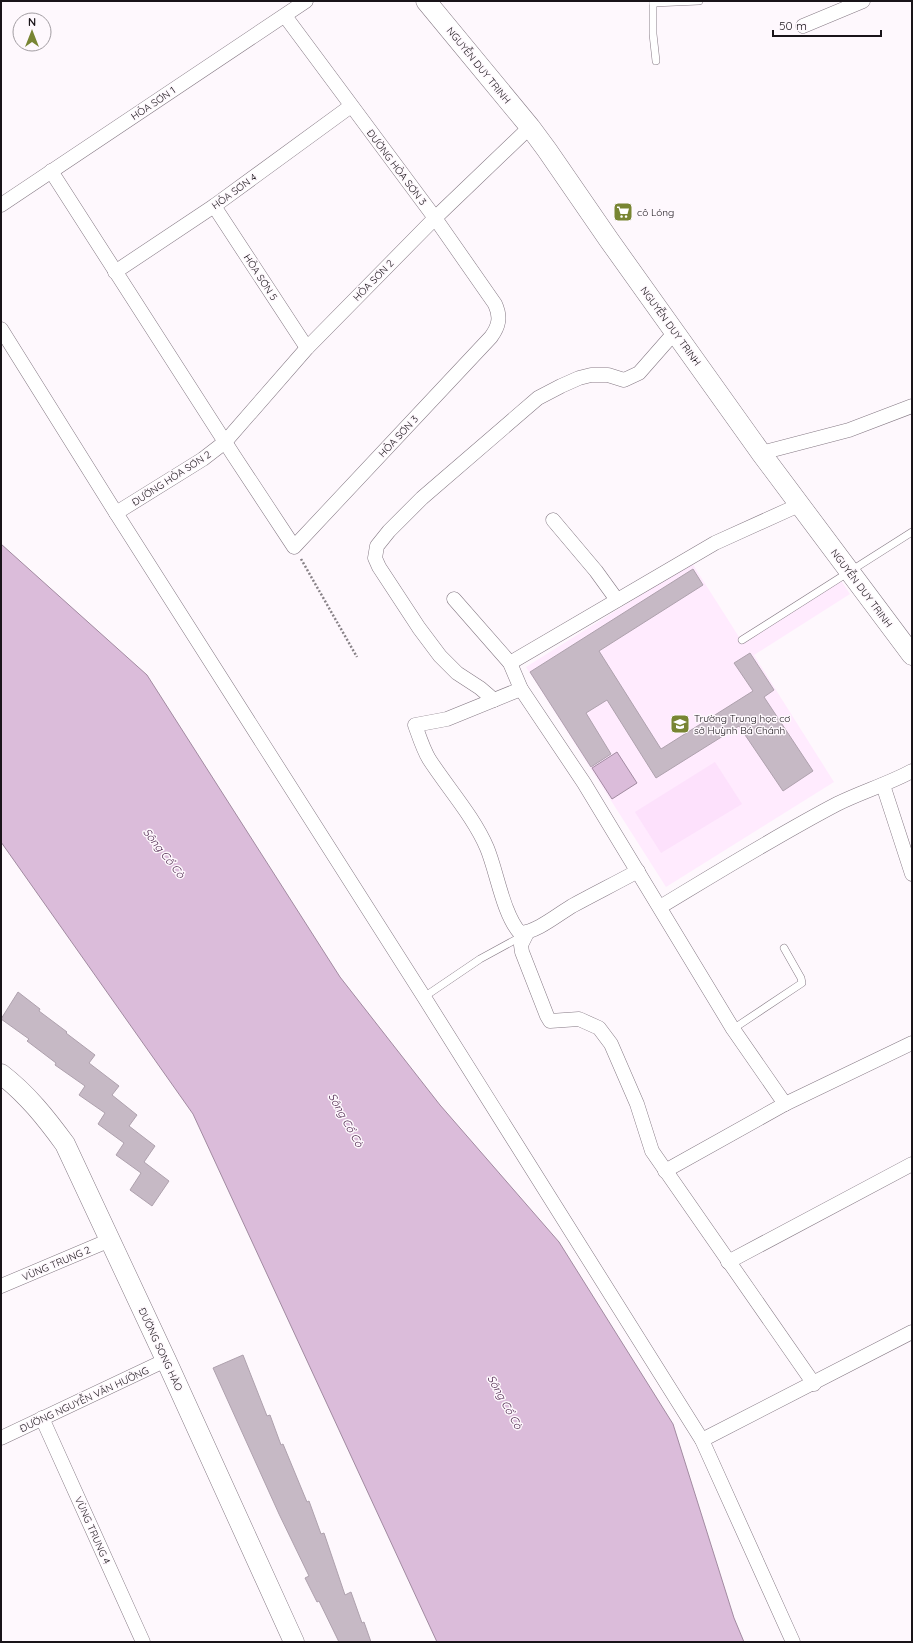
<svg xmlns="http://www.w3.org/2000/svg" width="913" height="1643" font-family="Quicksand,sans-serif">
  <rect width="100%" height="100%" fill="#fef8fd"/>
  <polygon fill="#ffebfe" points="692,563 739,637 838,576 850,594 754,655 834,782 666,887 526,667"/>
  <polygon fill="#fde1fc" points="715,762 742,804 661,853 635,812"/>
  <g fill="#dbbcda" stroke="#a18aa0">
    <polygon points="1,544 147,675 340,977 440,1105 559,1242 673,1424 734,1618 744,1642 437,1642 193,1114 1,842"/>
    <polygon points="617,752 637,783 612,799 592,768"/>
  </g>
  <g fill="#c6b9c5" stroke="#aea1ad">
    <polygon points="693,569 703,585 599,651 661,749 753,691 734,663 750,653 774,690 764,697 813,771 783,791 739,726 656,778 607,700 586,713 611,754 591,767 530,672"/>
    <polygon points="18,992 40,1009 39,1011 67,1032 66,1033 95,1055 89,1063 119,1086 112,1095 137,1115 129,1126 155,1146 144,1162 169,1181 152,1206 130,1190 141,1173 116,1155 124,1143 98,1124 105,1113 79,1095 85,1086 55,1065 56,1063 27,1041 29,1039 1,1019"/>
    <polygon points="243,1355 267,1416 270,1415 281,1445 283,1444 307,1502 309,1501 321,1534 324,1533 345,1595 351,1592 362,1623 364,1622 371,1642 339,1642 319,1601 317,1602 305,1578 309,1576 279,1514 213,1368"/>
  </g>
  <g fill="none" stroke-linecap="round" stroke-linejoin="round">
    <g stroke="#857984" stroke-width="8">
      <g id="lane">
        <polyline points="653,1 653,34 656,61"/>
        <polyline points="653,3 699,1"/>
        <polyline points="742,640 912,532"/>
        <polyline points="424,997 480,959 524,935"/>
        <polyline points="733,1029 802,983 801,978 784,948"/>
      </g>
    </g>
    <g stroke="#857984" stroke-width="15">
      <g id="street">
        <polyline points="803,26 863,1"/>
        <path d="M51 171 234 456 294 547 491 337C499 326 501 317 495 304L435 218 285 16"/>
        <polyline points="1,205 306,1"/>
        <polyline points="214,206 307,348"/>
        <polyline points="115,272 214,206 351,106"/>
        <polyline points="1,329 116,513 424,997 702,1440 793,1642"/>
        <polyline points="761,453 849,430 912,406"/>
        <polyline points="116,513 203,459 225,442 307,348 435,218 530,127"/>
        <polyline points="553,520 596,571 617,600"/>
        <polyline points="454,599 510,663 521,689 584,783 733,1029 785,1104"/>
        <polyline points="510,663 715,543 799,505"/>
        <path d="M521 689 447 719 415 725C419 736 423 749 429 759 447 787 474 817 487 848 497 872 503 914 520 933 537 932 557 915 572 906 594 894 616 883 638 871"/>
        <polyline points="494,700 480,688 457,673 440,656 419,628 379,567 375,558 377,546 389,531 422,498 538,398 561,386 579,378 591,375 608,375 624,380 639,373 675,332"/>
        <polyline points="883,785 912,874"/>
        <path d="M660 907C718 872 776 836 837 804 861 792 888 784 912 771"/>
        <polyline points="527,933 521,945 522,952 547,1016 550,1021 579,1019 599,1028 611,1044 637,1104 652,1151 814,1384"/>
        <polyline points="665,1171 785,1104 912,1043"/>
        <polyline points="728,1262 912,1164"/>
        <polyline points="1,1286 110,1240"/>
        <polyline points="42,1418 143,1642"/>
        <polyline points="1,1438 166,1360"/>
        <polyline points="702,1440 912,1332"/>
      </g>
    </g>
    <g stroke="#857984" stroke-width="21">
      <g id="secondary">
        <polyline points="426,1 530,127 547,150 609,240 761,453 912,655"/>
        <path d="M1 1074C27 1094 46 1118 65 1144L166 1360 294 1642"/>
      </g>
    </g>
    <polyline stroke="#888287" stroke-width="2.5" stroke-dasharray="2 2" stroke-linecap="butt" points="301,559 357,657"/>
    <use href="#lane" stroke="#fff" stroke-width="7"/>
    <use href="#street" stroke="#fff" stroke-width="14"/>
    <use href="#secondary" stroke="#fff" stroke-width="20"/>
  </g>
  <defs>
    <g id="supermarket-square" transform="scale(1)"><rect x="-9" y="-9" width="18" height="18" rx="4" fill="#788533" stroke="#fef8fd"/><path d="M-6-5.5h2.5l.6 2H6L4.5 2H-2.5L-4.4-4H-6ZM-1.5 3.2a1.3 1.3 0 1 0 .1 0ZM3 3.2a1.3 1.3 0 1 0 .1 0Z" fill="#fff"/></g>
    <g id="school-square" transform="scale(1)"><rect x="-9" y="-9" width="18" height="18" rx="4" fill="#788533" stroke="#fef8fd"/><path d="M0-5L7-2L0 1L-7-2ZM-4 1L0 2.5L4 1V4Q0 6-4 4Z" fill="#fff"/></g>
  </defs>
  <g fill-rule="evenodd">
    <use href="#supermarket-square" x="623" y="212"/>
    <use href="#school-square" x="680" y="724"/>
  </g>
  <g text-anchor="middle" stroke-width="3" stroke-linejoin="round" paint-order="stroke">
    <g font-size="10" fill="#191419" stroke="#fef8fd">
      <text transform="translate(479 65) rotate(51)" y="4">NGUYỄN DUY TRINH</text>
      <text transform="translate(153 103) rotate(-34)" y="4">HỎA SƠN 1</text>
      <text transform="translate(397 167) rotate(53)" y="4">ĐƯỜNG HỎA SƠN 3</text>
      <text transform="translate(234 191) rotate(-36)" y="4">HỎA SƠN 4</text>
      <text transform="translate(261 277) rotate(57)" y="4">HỎA SƠN 5</text>
      <text transform="translate(373 280) rotate(-46)" y="4">HỎA SƠN 2</text>
      <text transform="translate(671 326) rotate(54)" y="4">NGUYỄN DUY TRINH</text>
      <text transform="translate(398 436) rotate(-47)" y="4">HỎA SƠN 3</text>
      <text transform="translate(171 478) rotate(-33)" y="4">ĐƯỜNG HỎA SƠN 2</text>
      <text transform="translate(862 588) rotate(53)" y="4">NGUYỄN DUY TRINH</text>
      <text transform="translate(56 1263) rotate(-23)" y="4">VÙNG TRUNG 2</text>
      <text transform="translate(161 1349) rotate(65)" y="4">ĐƯỜNG SONG HÀO</text>
      <text transform="translate(84 1399) rotate(-25)" y="4">ĐƯỜNG NGUYỄN VĂN HƯỞNG</text>
      <text transform="translate(93 1530) rotate(66)" y="4">VÙNG TRUNG 4</text>
    </g>
    <g font-size="10" fill="#191419" stroke="#fef8fd" text-anchor="start">
      <text x="637" y="216">cô Lóng</text>
      <text x="694" y="722">Trường Trung học cơ<tspan x="694" dy="12">sở Huỳnh Bá Chánh</tspan></text>
    </g>
    <g font-size="11" font-style="italic" fill="#461e46" stroke="#fef8fd">
      <text transform="translate(164 853) rotate(52)" y="4">Sông Cổ Cò</text>
      <text transform="translate(346 1120) rotate(61)" y="4">Sông Cổ Cò</text>
      <text transform="translate(505 1402) rotate(61)" y="4">Sông Cổ Cò</text>
    </g>
  </g>
  <rect width="913" height="1643" fill="none" stroke="#191419" stroke-width="4"/>
  <g transform="translate(32 32)"><circle r="19" fill="#fef8fd" stroke="#a29da2"/>
  <path d="M0-3L7 15L0 10L-7 15Z" fill="#788533"/>
  <text y="-6" font-size="11" font-weight="bold" text-anchor="middle" fill="#191419">N</text>
  </g>
  <path d="M773 30v6h108v-6" fill="none" stroke="#191419" stroke-width="2"/>
  <text x="779" y="30" font-size="12" fill="#191419" stroke="#fef8fd" stroke-width="3" paint-order="stroke">50 m</text>
</svg>
